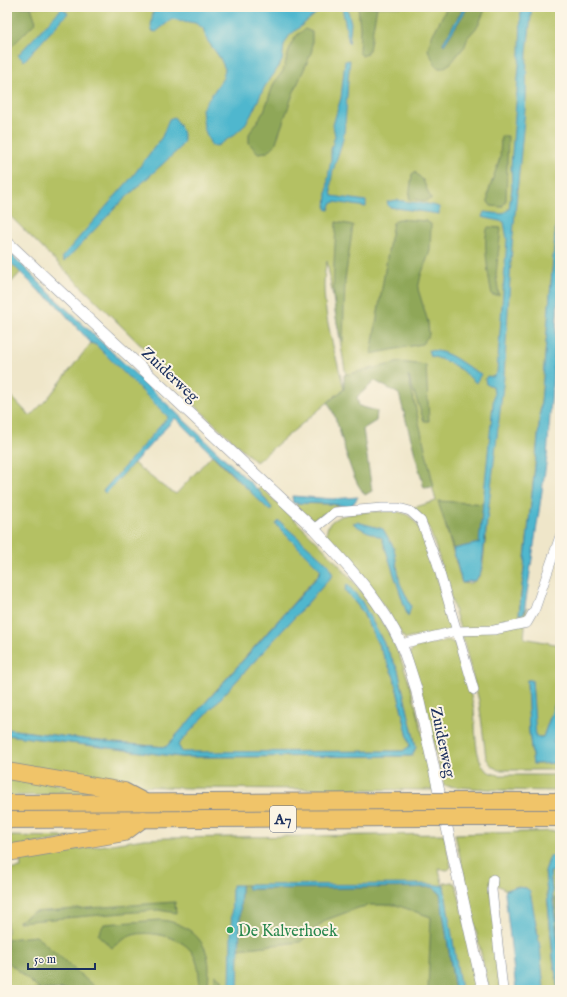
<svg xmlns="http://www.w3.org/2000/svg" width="567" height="997" font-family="'IM FELL English',serif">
  <rect width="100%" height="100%" fill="#fcf5e5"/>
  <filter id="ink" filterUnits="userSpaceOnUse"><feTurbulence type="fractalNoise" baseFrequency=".025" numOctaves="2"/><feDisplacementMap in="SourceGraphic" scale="8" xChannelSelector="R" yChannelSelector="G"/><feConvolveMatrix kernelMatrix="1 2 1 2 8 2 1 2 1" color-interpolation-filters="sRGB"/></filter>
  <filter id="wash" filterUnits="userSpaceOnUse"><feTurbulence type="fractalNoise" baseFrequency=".012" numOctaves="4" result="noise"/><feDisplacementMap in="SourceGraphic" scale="16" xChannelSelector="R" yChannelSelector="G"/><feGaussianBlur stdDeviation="0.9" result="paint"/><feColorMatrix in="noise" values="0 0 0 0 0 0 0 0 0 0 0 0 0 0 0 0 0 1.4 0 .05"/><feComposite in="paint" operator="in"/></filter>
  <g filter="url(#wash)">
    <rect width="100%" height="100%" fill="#efe6c9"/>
    <g fill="#b4c163" stroke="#687860" fill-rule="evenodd">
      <path d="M7 7H560V179L538 438 519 614 524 613 527 608 524 638 560 645V690L543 737H535L532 681 527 680 529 731 533 764 560 763V770H498L492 766 486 758 479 701 463 639 438 554 429 528 412 508 436 501 400 365 347 382 327 261C317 300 335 350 344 389L256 462 190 401 193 397 7 213ZM445 524 485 542C483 557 485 588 462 583Z"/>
      <polygon points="7,259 21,272 7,287"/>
      <path d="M91 343 96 345 168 417 106 493 132 462 164 487 176 494 212 455 235 478 272 508 258 490 261 487C312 538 371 587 399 655 417 697 424 745 435 790L187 788 134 786 7 766V735L181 757 412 756 416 747 398 670 361 600 345 590 362 611 394 677 410 746 403 751 182 753 178 745 333 575 276 524 321 570 318 575 166 747 114 743 7 729V392L30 416 48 398Z"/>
      <polygon points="297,503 332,504 338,506 314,519 309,518 296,508"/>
      <path d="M396 511 406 514 413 519 424 534 451 626 449 631 405 639 366 579 327 535C323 508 378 512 396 511Z"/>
      <path d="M448 640 456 644C462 665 470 687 474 710 476 727 474 749 482 765 486 772 492 774 500 775H560V791L500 790 444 786 424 701 410 654 413 648Z"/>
      <polygon points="7,776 121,794 7,796"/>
      <polygon points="560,831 560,855 550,856 545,871 553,957 558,990 544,990 537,927 526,888 515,887 506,890 490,881 503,990 489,990 455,834"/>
      <polygon points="444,834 451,867 448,870 439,869 444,892 444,883 452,882 456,884 481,990 7,990 7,870 21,868 20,858 144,839 168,838"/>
      <polygon points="7,836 76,837 7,848"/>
      <polygon points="560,870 560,963 550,872"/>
    </g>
    <g fill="#8fa759" stroke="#556b5c">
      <polygon points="7,7 31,7 36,22 7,51"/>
      <polygon points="358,7 377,7 369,50 365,55 362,56 359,52 360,28"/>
      <polygon points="447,7 464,7 443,43 444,45 468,7 486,7 478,26 468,37 465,46 451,63 443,68 439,68 436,66 428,50 431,38"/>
      <polygon points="305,29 312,32 312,50 309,58 293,94 275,145 268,152 258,153 249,143 249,134 264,111 274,83 283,71 291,44 297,35"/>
      <polygon points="501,136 508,136 506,200 502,207 491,206 488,202 488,193 500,158"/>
      <polygon points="415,172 423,180 431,199 425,201 409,199 412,174"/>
      <polygon points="398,219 426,221 431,224 430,251 421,275 418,289 428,322 429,335 422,344 371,354 392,228 393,223"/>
      <path d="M336 222 353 225 345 280 343 343C328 306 335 262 336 222Z"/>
      <path d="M488 227 501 228 496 275 499 295H492C489 279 482 241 488 227Z"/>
      <path d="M400 362 426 365 429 421H424L408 375 434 487 424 488 399 394 375 381 357 397 359 406 377 411 376 421 363 429 372 491 365 495C345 471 344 430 328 402L344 389V375Z"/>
      <polygon points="438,501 488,504 485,542 453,549"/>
      <polygon points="241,885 247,885 249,889 433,887 440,893 455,990 428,990 431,917 396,905 371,905 358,908 326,920 300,942 239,949"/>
      <polygon points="555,898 560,899 560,948"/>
      <polygon points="175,902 176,913 158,910 18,922 33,912"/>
      <path d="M161 920C183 922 204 936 208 959 210 968 208 980 208 990H199C200 977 199 962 191 951 181 937 149 930 133 935 126 937 118 943 112 948L98 935 104 924Z"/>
      <polygon points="36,936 97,989 40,990 7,961 7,939"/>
      <polygon points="215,975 222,979 224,990 215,990"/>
    </g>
    <g fill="#50b7ce" stroke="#367396">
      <polygon points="154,7 324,7 289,36 284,45 282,61 274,74 265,86 251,115 244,126 234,135 217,146 211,145 204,128 202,109 223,78 225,69 220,58 207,40 203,28 195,23 172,19 156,32 152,31 151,26"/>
      <polygon points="342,7 347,7 351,23 349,44"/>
      <polygon points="464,7 468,7 444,45 443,43"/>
      <polygon points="521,7 532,7 527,52 526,99 512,245 504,377 481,572 476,580 462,583 453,549 479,543 494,394 493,386 486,384 485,379 487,376 493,377 497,372 507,239 504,222 482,217 484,212 502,214 509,209 512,188 511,166 520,53"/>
      <polygon points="62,8 68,13 24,61 18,55"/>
      <path d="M350 60C347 84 347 109 344 133 341 154 327 174 332 196L366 201V207L335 202 331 204 329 210 326 209 328 178 331 159V150L335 136 333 125 341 98 345 61Z"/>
      <path d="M174 117C180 125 183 131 184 141L179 149 118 205 64 262 62 257 132 177 162 137 169 119Z"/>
      <polygon points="560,175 560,273 547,457 524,613 519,615 538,438"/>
      <path d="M397 200C410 203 426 202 439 207V214L389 207 387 202Z"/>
      <polygon points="7,250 58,301 258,490 272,508 270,511 175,418 106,493 103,491 168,417 96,345 91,343 55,303 39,291 7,259"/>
      <path d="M428 350C453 351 460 364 481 374L476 383C461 369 451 361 430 356Z"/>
      <polygon points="292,496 333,499 358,497 351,507 332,504 293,503"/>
      <polygon points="279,521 328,564 333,575 178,745 182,752 403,751 410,746 394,677 362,611 345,590 347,584 361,600 398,670 416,747 412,756 181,757 7,735 7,729 114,743 166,747 319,575 321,570 280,529 276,524"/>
      <path d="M357 522 383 529 394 548 400 583 411 606 408 617 382 538C372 533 361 530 353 523Z"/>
      <polygon points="527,680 532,680 536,737 543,737 560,690 560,726 553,742 560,743 560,763 533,764 529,731"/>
      <polygon points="560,855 560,870 550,872 560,963 560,990 558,990 553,957 545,871 550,856"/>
      <polygon points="430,884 444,886 461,990 455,990 440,893 433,887 248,889 247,885"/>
      <polygon points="232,885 241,885 238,990 230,990"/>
      <polygon points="515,887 526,888 530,891 540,947 544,990 516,990 505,893 506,890"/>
    </g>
  </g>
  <g filter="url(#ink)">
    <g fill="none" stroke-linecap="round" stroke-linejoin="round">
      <g stroke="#858a94" stroke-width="10">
        <g id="minor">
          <polyline points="314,529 335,512 382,508 399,508 410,511 421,521 437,563 474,690"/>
          <polyline points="401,644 456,631 494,630 527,623 535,609 560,536"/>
          <polyline points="493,879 492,890 503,990"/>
        </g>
      </g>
      <g stroke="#858a94" stroke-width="12">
        <path id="tertiary" d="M7 242 314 529C346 564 381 600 401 644 407 658 411 673 416 688L483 990"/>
      </g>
      <g stroke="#858a94" stroke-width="18">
        <g id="motorway">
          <polyline points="7,771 124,791 143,801"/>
          <polyline points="480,801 560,801"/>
          <polyline points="7,803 423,801"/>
          <polyline points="482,818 560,818"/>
          <polyline points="7,820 424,818"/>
          <polyline points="7,853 124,833 143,819"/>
        </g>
      </g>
      <use href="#minor" stroke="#fff" stroke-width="9"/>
      <use href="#tertiary" stroke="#fff" stroke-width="11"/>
      <use href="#motorway" stroke="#f0c469" stroke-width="16"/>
      <g stroke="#858a94" stroke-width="18" stroke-linecap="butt">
        <g id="motorway-bridge">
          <polyline points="423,801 480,801"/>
          <polyline points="424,818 482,818"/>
        </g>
      </g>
      <use href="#motorway-bridge" stroke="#f0c469" stroke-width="16"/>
    </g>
  </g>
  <circle fill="#2e9e5b" stroke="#fcf5e5" stroke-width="1.5" cx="230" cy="930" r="4"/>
  <g text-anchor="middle" stroke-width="4" stroke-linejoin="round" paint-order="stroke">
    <rect fill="#fcf5e5" stroke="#5e6a86" stroke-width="1" x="270" y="806" width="26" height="26" rx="3"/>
    <g font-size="15" font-weight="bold" fill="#1b2f5e">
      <text x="283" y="824">A7</text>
    </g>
    <g font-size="16" fill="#1b2f5e" stroke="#fcf5e5">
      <text transform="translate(171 374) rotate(43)" y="6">Zuiderweg</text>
      <text transform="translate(444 742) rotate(78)" y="6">Zuiderweg</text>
    </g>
    <g font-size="16" fill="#27864d" stroke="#fcf5e5" text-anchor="start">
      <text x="238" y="936">De Kalverhoek</text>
    </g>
  </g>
  <rect width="567" height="997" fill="none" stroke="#fcf5e5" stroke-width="24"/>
  <path d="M28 963v6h67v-6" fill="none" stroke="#1b2f5e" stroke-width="2"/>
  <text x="34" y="963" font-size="12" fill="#1b2f5e" stroke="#fcf5e5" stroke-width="3" paint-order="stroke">50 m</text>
</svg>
